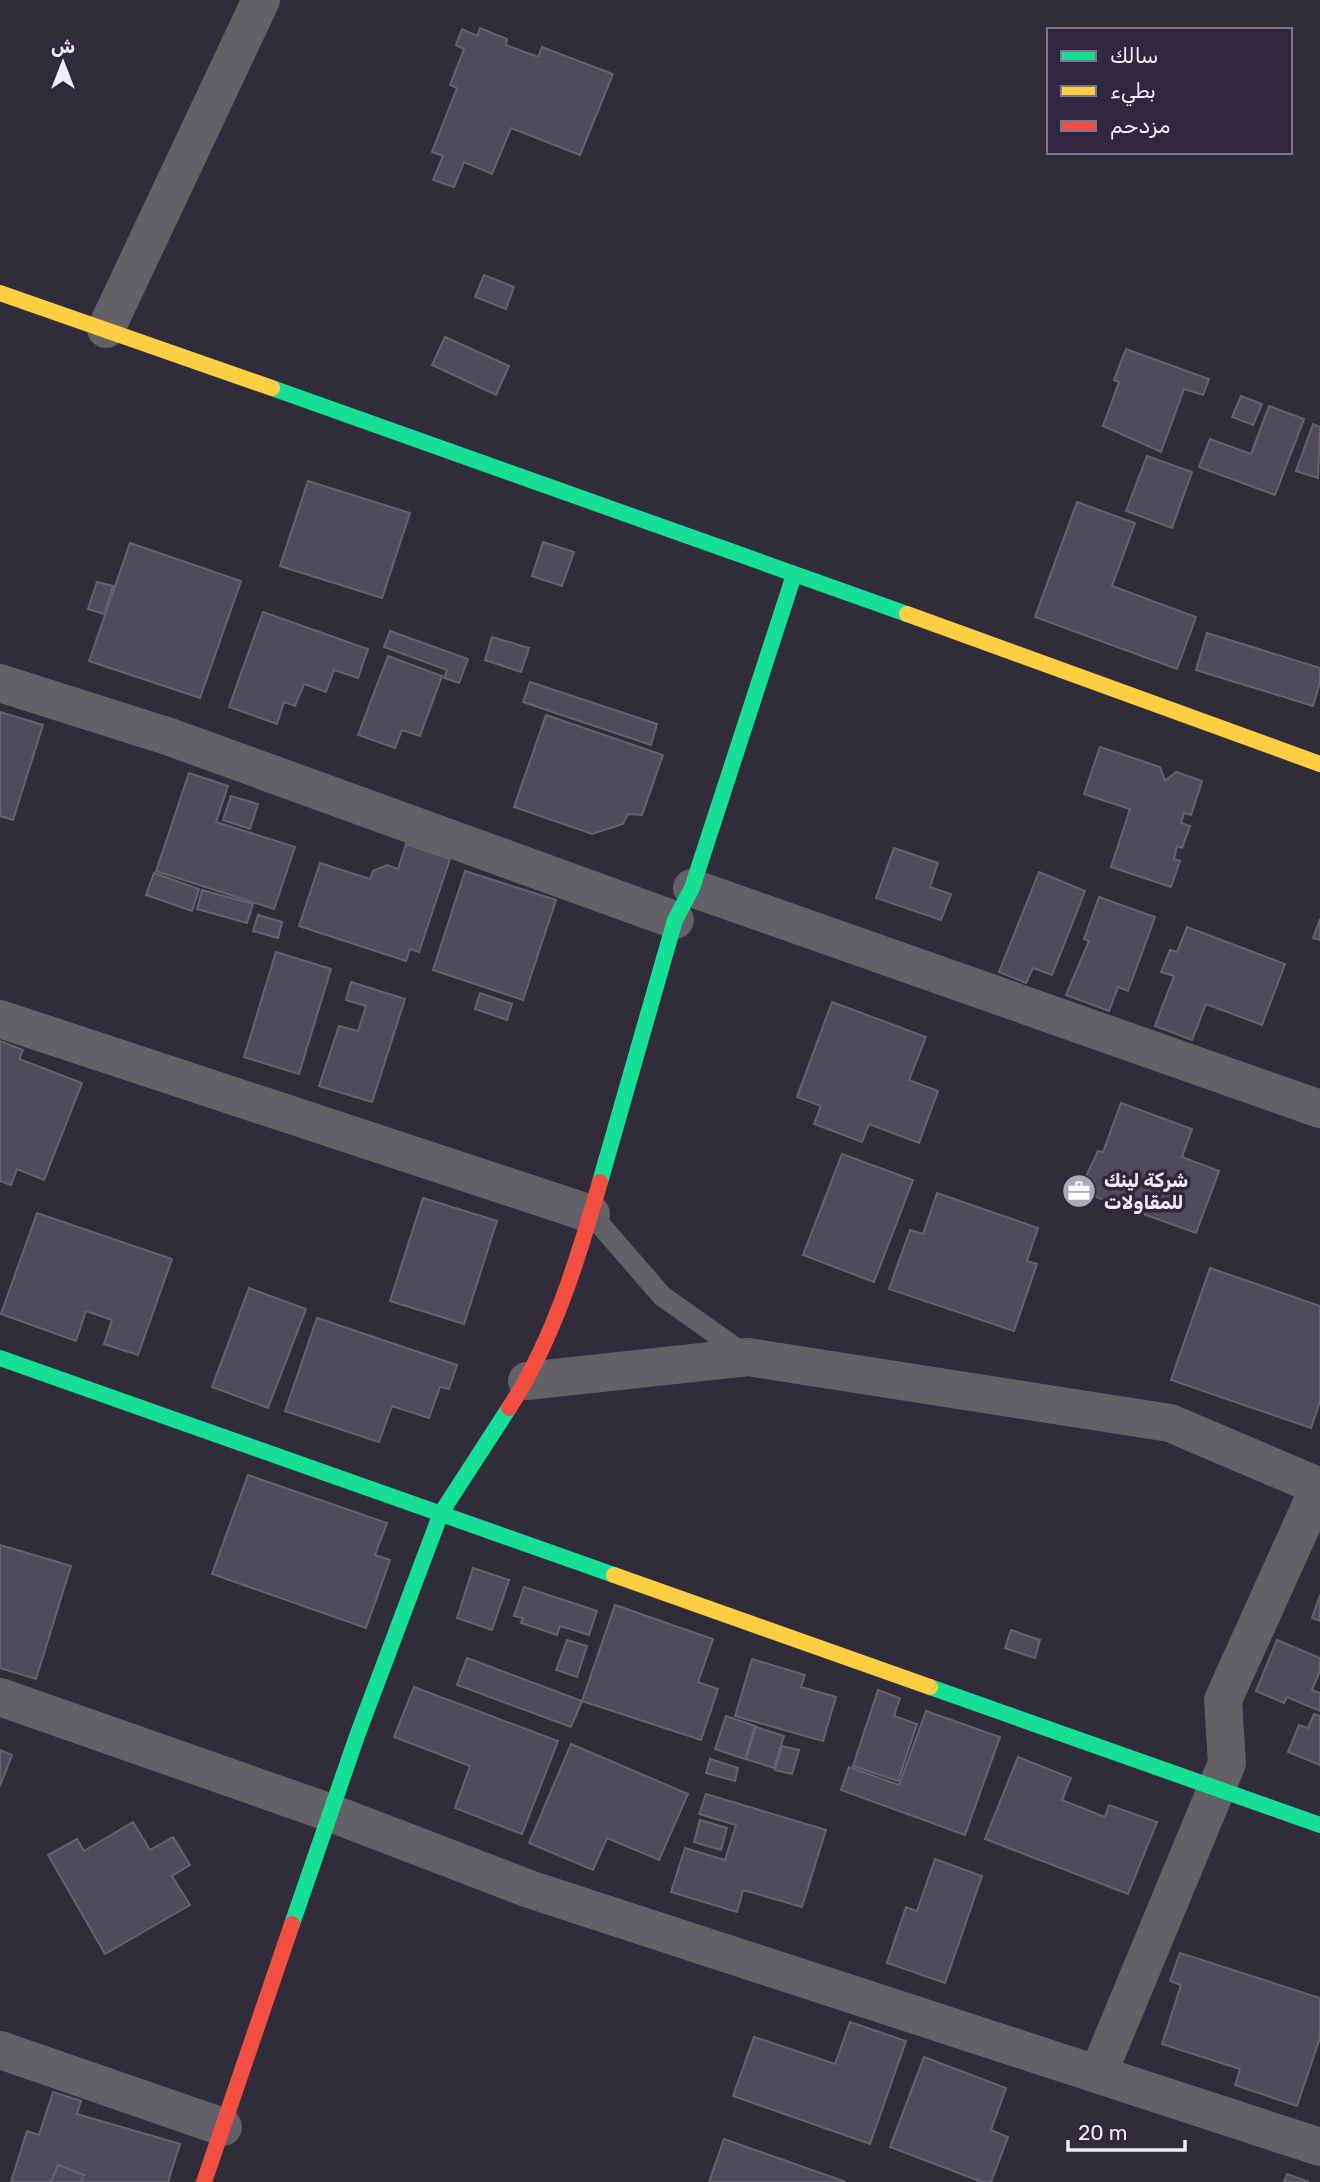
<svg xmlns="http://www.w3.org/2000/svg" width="1320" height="2182" font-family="Rubik,'Noto Sans Arabic',sans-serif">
  <rect width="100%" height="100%" fill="#302c39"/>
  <g fill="#504a5d" stroke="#66626e" stroke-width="2">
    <polygon points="480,28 507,39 506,45 538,57 542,47 613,74 580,155 511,128 492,174 464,162 454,187 433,180 443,156 432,152 457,88 450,85 464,49 456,45 462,29 477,36"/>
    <polygon points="484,275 514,287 506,309 475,297"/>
    <polygon points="445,337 509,366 496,395 432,365"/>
    <polygon points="1126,349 1209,379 1203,395 1184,389 1161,452 1103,426 1119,382 1114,380"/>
    <polygon points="1241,396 1262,404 1253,425 1232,417"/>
    <polygon points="1269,406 1304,419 1275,495 1199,467 1210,439 1251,454"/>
    <polygon points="1313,424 1320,427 1318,478 1296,471"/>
    <polygon points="1147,456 1192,472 1172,528 1126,511"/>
    <polygon points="308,481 410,513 382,598 280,566"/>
    <polygon points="1077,502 1135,523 1112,586 1196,617 1177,669 1035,617"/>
    <polygon points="543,542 574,552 562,586 532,576"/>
    <polygon points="130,543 241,581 200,698 89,661"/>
    <polygon points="97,582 113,586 104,614 88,609"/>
    <polygon points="263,612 368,649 358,678 334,670 326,692 304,684 295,706 284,702 277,724 229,707"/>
    <polygon points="390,631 468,659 459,683 444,678 447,670 384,647"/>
    <polygon points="1207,633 1320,668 1320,682 1313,706 1196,670"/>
    <polygon points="492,637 529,648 521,672 485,660"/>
    <polygon points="388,656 442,676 420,736 402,730 395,748 358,735"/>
    <polygon points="530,682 657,724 651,745 523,702"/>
    <polygon points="0,712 43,725 13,820 0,816"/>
    <polygon points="546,715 663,755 642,815 628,814 623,824 592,834 514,807"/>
    <polygon points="1100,747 1160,767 1165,781 1176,772 1202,781 1191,815 1184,813 1181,823 1190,826 1182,848 1177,846 1174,859 1180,861 1171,887 1111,867 1130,809 1084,794"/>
    <polygon points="189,773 228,786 216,822 295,847 274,909 156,871"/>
    <polygon points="231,796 258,804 250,829 223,820"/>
    <polygon points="406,844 450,859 419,952 410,949 406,961 299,926 320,863 370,879 373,871 387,865 398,869"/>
    <polygon points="894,848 938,863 930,887 951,894 941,920 876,898"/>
    <polygon points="465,871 556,900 523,1000 433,970"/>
    <polygon points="1039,872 1085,891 1052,975 1033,968 1026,983 999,972"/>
    <polygon points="154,873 199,889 192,911 146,895"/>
    <polygon points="202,890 253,904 247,923 197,909"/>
    <polygon points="1099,897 1155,917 1128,991 1118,987 1109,1011 1066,995 1089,941 1084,939"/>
    <polygon points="258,915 282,922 278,938 253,931"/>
    <polygon points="1320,919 1320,940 1313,938"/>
    <polygon points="1187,927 1285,964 1262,1025 1206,1004 1192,1040 1155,1026 1174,976 1161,972 1170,950 1177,952"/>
    <polygon points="276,952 331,969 299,1074 244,1057"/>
    <polygon points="351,982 405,999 372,1102 319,1086 339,1026 358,1031 366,1006 346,1000"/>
    <polygon points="480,993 512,1004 507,1020 475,1009"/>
    <polygon points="832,1002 926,1037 909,1080 938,1091 919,1143 869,1124 862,1142 814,1124 821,1106 797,1097"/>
    <polygon points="0,1041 23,1050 19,1059 82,1083 44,1180 17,1169 11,1185 0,1181"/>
    <polygon points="1121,1103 1192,1129 1182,1157 1219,1171 1196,1233 1079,1191 1098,1151 1103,1152"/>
    <polygon points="842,1154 913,1180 874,1282 803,1255"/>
    <polygon points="937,1193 1038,1228 1027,1261 1037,1264 1014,1331 889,1289 910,1230 923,1234"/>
    <polygon points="423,1198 497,1221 464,1324 390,1301"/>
    <polygon points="37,1213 172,1259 138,1355 104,1344 112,1320 86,1311 76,1341 1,1314"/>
    <polygon points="1210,1268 1320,1306 1320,1401 1311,1428 1171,1380"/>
    <polygon points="249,1288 306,1309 268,1408 212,1387"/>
    <polygon points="317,1318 457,1365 449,1389 440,1387 429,1418 392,1406 379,1442 285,1411"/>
    <polygon points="248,1475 387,1523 375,1555 390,1560 366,1628 212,1574"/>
    <polygon points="0,1545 71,1566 36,1679 0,1668"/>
    <polygon points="473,1568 509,1580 492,1630 457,1618"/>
    <polygon points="524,1587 597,1611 589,1635 560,1626 557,1635 521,1623 523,1618 514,1616"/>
    <polygon points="1320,1595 1320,1621 1312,1618"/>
    <polygon points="615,1605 713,1639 698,1682 718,1689 701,1740 582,1701"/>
    <polygon points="1011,1630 1040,1640 1035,1658 1005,1648"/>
    <polygon points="567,1640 587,1646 577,1677 556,1670"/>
    <polygon points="1277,1640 1320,1658 1320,1671 1312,1690 1320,1693 1320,1711 1287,1697 1284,1703 1256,1691"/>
    <polygon points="467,1658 582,1701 571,1727 457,1685"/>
    <polygon points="752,1659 805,1675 801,1687 836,1697 823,1741 735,1716"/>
    <polygon points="414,1687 558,1741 522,1834 455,1808 470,1766 394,1737"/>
    <polygon points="878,1690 900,1698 894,1716 917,1724 898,1781 853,1766"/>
    <polygon points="926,1711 1000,1737 965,1835 841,1790 849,1767 899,1785"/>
    <polygon points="1314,1714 1320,1716 1320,1765 1288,1752 1299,1725 1308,1728"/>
    <polygon points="726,1716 755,1726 745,1759 715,1749"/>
    <polygon points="756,1727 784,1736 774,1768 746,1759"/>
    <polygon points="571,1744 688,1794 659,1860 607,1838 593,1870 529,1843"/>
    <polygon points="782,1746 799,1750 792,1774 775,1770"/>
    <polygon points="0,1750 12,1755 0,1786"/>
    <polygon points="1018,1757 1071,1778 1062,1800 1105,1817 1109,1805 1157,1822 1128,1894 985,1839"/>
    <polygon points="710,1759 738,1768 735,1781 706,1773"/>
    <polygon points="706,1794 826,1830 802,1907 743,1890 737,1912 671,1892 685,1848 725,1860 736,1825 699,1814"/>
    <polygon points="700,1820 727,1828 721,1850 694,1842"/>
    <polygon points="133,1822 150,1850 173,1837 190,1865 172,1876 190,1905 105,1954 48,1855 77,1839 84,1851"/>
    <polygon points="935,1859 982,1876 945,1983 887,1963 906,1907 917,1911"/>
    <polygon points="1180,1953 1320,1998 1320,2038 1297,2106 1235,2085 1240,2069 1162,2044 1181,1985 1170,1981"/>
    <polygon points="850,2022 906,2041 870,2144 733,2096 754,2037 835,2064"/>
    <polygon points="924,2057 1006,2088 991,2130 1008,2137 991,2182 982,2182 890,2147"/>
    <polygon points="53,2092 81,2101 77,2114 180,2144 168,2182 81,2182 84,2175 58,2165 51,2182 11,2182 27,2131 39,2135"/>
    <polygon points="724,2139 846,2182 709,2182"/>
    <polygon points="58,2165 84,2175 81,2182 51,2182"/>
    <polygon points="1287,2174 1309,2182 1284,2182"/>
  </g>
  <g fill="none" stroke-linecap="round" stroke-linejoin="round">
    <polyline stroke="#626166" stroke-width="21" points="591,1214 662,1296 747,1356"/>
    <g stroke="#626166" stroke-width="38">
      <polyline points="106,329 261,0"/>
      <polyline points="0,683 170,737 675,920"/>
      <polyline points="692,888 1320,1109"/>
      <polyline points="0,1019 591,1214"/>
      <polyline points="527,1381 748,1357 1170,1423 1320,1487"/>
      <polyline points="0,1697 331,1813 529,1889 1320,2147"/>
      <polyline points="0,2050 223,2127"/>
      <polyline points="1098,2074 1227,1763 1223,1700 1320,1485"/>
    </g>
    <g stroke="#16e098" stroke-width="16">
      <polyline points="272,388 907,614"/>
      <polyline points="600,1182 675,920 692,888 794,575"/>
      <polyline points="0,1358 614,1575"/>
      <polyline points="930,1687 1320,1825"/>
      <polyline points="292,1924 357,1736 441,1513 509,1408"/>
    </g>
    <g stroke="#ffcf43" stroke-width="16">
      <polyline points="0,293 272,388"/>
      <polyline points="907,614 1320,764"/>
      <polyline points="614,1575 930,1687"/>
    </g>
    <g stroke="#f24e42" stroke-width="16">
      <path d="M509 1408C553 1341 578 1259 600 1182"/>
      <polyline points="204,2182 292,1924"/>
    </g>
  </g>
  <defs>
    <g id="office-disc" transform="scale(1.75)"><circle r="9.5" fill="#ada9b8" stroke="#2e273e"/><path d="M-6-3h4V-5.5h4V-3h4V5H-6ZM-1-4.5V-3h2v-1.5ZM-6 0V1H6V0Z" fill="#fff"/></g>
  </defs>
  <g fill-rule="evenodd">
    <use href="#office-disc" x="1079" y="1191"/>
  </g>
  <g text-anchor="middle" stroke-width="7" stroke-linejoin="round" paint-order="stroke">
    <g font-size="19" font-weight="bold" fill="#f0ecfc" stroke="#2e273e" text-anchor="start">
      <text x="1104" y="1187">شركة لينك<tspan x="1104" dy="22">للمقاولات</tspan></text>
    </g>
  </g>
  <rect x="1047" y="28" width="245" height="126" fill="#2e273e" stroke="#7c768a" stroke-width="2"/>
  <rect x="1061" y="51" width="35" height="10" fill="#16e098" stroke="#7c768a" stroke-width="2"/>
  <text x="1110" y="63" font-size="21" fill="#f0ecfc">سالك</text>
  <rect x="1061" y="86" width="35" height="10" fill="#ffcf43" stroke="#7c768a" stroke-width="2"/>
  <text x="1110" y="98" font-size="21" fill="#f0ecfc">بطيء</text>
  <rect x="1061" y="121" width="35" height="10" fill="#f24e42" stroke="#7c768a" stroke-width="2"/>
  <text x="1110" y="133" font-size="21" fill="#f0ecfc">مزدحم</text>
  <g transform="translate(63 63)" stroke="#2e273e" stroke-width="5" paint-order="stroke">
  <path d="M0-5L12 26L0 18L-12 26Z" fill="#f0ecfc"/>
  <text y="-10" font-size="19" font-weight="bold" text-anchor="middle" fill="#f0ecfc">ش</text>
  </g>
  <path d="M1068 2140v10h117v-10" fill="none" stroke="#f0ecfc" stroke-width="3.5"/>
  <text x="1078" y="2140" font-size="21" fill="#f0ecfc" stroke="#2e273e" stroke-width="5" paint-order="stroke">20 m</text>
</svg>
